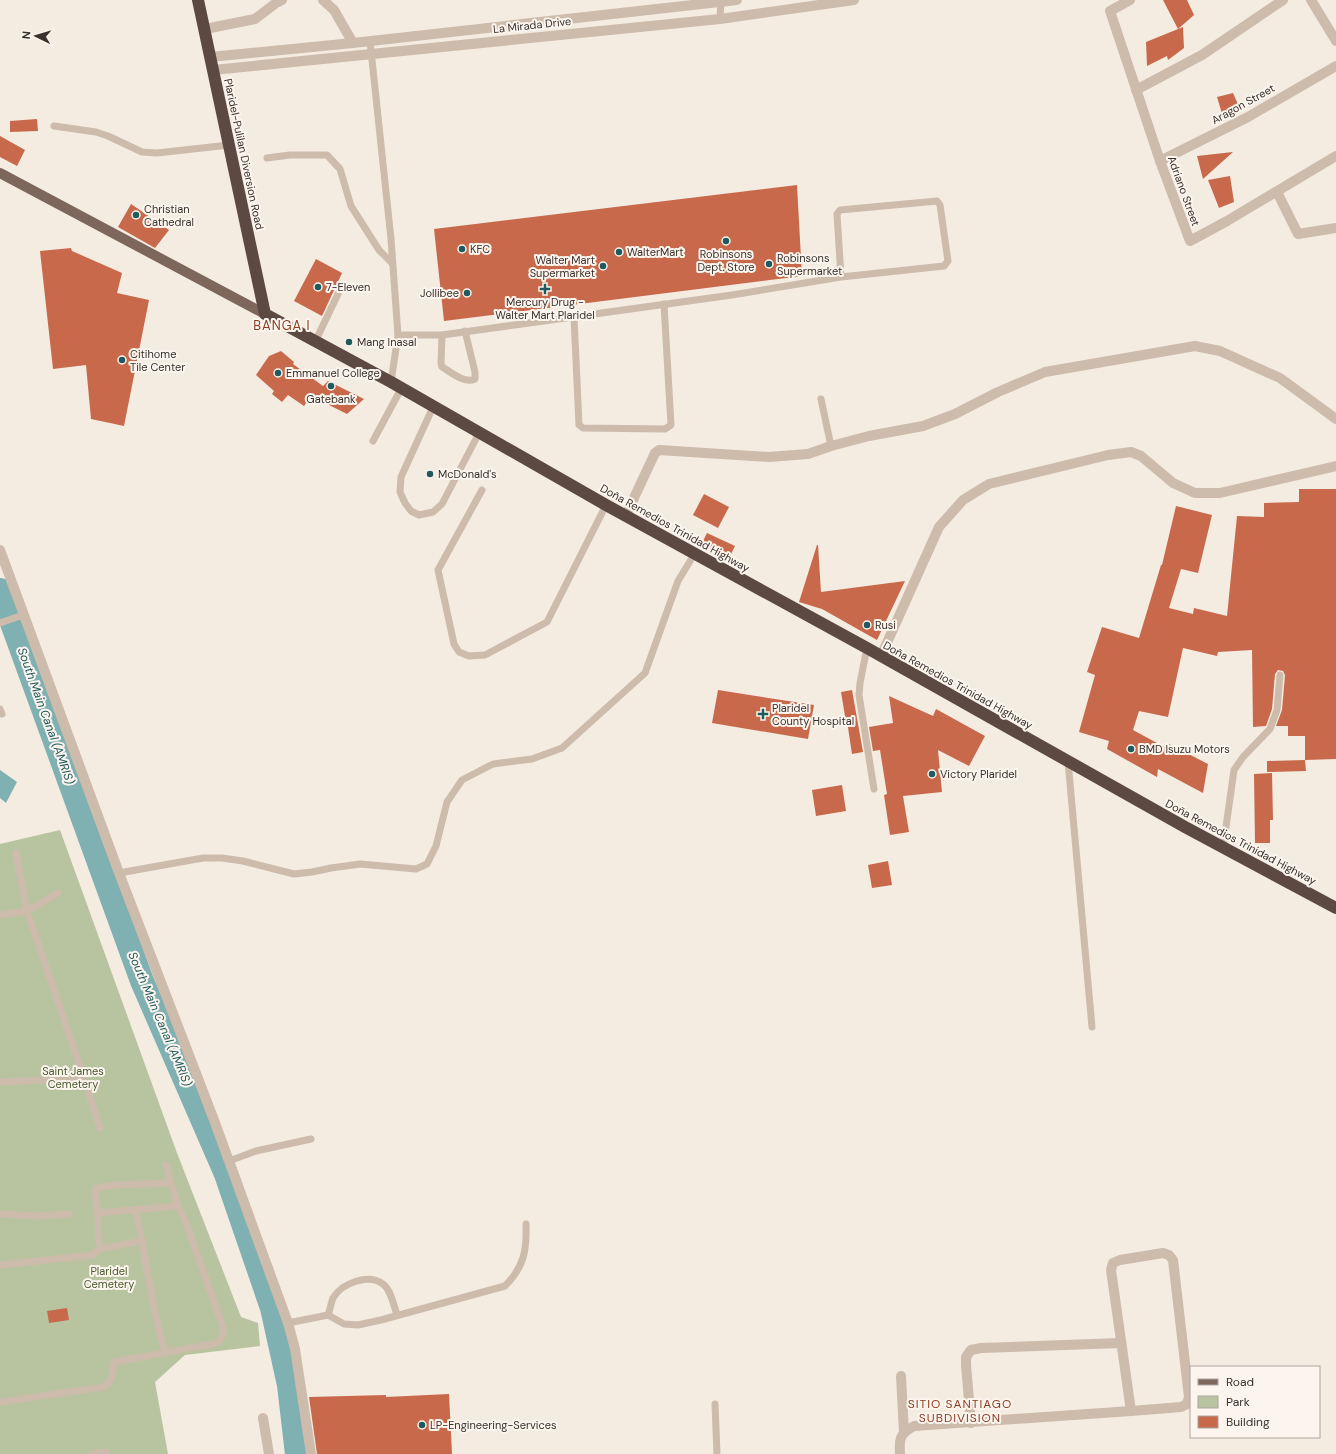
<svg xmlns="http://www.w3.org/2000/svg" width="1336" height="1454" font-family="'DM Sans',sans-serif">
  <rect width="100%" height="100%" fill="#f4ebe1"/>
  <polygon fill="#b8c4a0" points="60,830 177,1153 241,1317 258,1323 260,1346 185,1355 155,1382 168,1454 0,1454 0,844"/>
  <polygon fill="#7fb0b2" points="0,770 17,782 6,803 0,798"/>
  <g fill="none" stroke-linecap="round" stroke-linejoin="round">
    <polyline stroke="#7fb0b2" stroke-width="24" points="0,590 142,981 226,1174 272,1308 289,1385 297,1454"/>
  </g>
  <g fill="#c8694b">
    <polygon points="1163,0 1187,0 1194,15 1178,29"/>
    <polygon points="1183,27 1184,48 1168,60 1167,56 1147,66 1146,42"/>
    <polygon points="1233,93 1240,109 1223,117 1217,97"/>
    <polygon points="37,119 38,131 10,132 10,121"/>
    <polygon points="0,136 25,150 17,166 0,157"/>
    <polygon points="1233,152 1203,179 1197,156"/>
    <polygon points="1230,176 1234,202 1219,208 1208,180"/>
    <polygon points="797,185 802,276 444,321 434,229"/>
    <polygon points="131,204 169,230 155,248 118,227"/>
    <polygon points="71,248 72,251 122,273 117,293 149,300 124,426 91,419 86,365 53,369 40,251"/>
    <polygon points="316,259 342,273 322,316 294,301"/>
    <polygon points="281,351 294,362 293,364 323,386 328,381 364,399 347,414 311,396 304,406 288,395 282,402 272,394 274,391 256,375 269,356"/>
    <polygon points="1299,489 1336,489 1336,759 1305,760 1305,736 1288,736 1288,726 1276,726 1282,710 1285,675 1283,671 1278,670 1275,674 1272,709 1266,726 1253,727 1252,650 1218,652 1217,656 1183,648 1168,717 1139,711 1133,730 1168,749 1169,744 1208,764 1203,793 1158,769 1157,777 1107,749 1109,741 1079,732 1095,675 1087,672 1102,627 1139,638 1161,565 1162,565 1176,506 1212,515 1198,573 1181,569 1169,608 1193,614 1194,608 1227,616 1237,516 1264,517 1264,503 1299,502"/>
    <polygon points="704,494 729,507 718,528 693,515"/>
    <polygon points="707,533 735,546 729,558 710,549 711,547 702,543"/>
    <polygon points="817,545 818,545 821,592 905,581 877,640 822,609 799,602"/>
    <polygon points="718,690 814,705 808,739 712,723"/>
    <polygon points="852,690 863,752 852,754 847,721 846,722 841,692"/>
    <polygon points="889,696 933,716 936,709 985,736 969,766 938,750 942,792 903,796 909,832 890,835 884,795 887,794 880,750 873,751 869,727 893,723"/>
    <polygon points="1305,760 1306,771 1267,772 1267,761"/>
    <polygon points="1272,773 1273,820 1270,820 1270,843 1255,843 1254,774"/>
    <polygon points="842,785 846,811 816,816 812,790"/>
    <polygon points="888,861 892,885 872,888 868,865"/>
    <polygon points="67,1308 69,1320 49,1323 47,1311"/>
    <polygon points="449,1394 452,1454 317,1454 309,1397 386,1395 386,1397"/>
  </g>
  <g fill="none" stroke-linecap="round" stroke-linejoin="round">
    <g stroke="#cdbbac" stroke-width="7">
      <polyline points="720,19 721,0"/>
      <polyline points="370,41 391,239 398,335 391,382"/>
      <polyline points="54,126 96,132 108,136 142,152 157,153 229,145"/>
      <polyline points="267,158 290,155 327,155 340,169 351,206 379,250 392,263"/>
      <polyline points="574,317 579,425 583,428 665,429 671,425 664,304"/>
      <polyline points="398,335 442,335 732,295 841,277 944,266 948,261 940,205 937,201 840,210 837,214 841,277"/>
      <path d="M442 335 441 363 442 367C451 372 464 384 475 379V372L465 331"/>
      <polyline points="315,342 338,294"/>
      <polyline points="821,399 831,446"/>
      <polyline points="433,407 401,477 400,492 405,503 411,511 419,515 433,512 442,504 479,433"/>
      <polyline points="373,441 401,389"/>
      <polyline points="482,490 438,570 454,644 459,652 469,656 485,655 547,622 606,505"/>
      <polyline points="0,623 23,615"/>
      <polyline points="867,648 860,683 859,695 874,789"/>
      <polyline points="0,709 2,714"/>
      <polyline points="1068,761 1092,1027"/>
      <polyline points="1223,848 1234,770 1243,757 1270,729 1277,710 1280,675"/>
      <polyline points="16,853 27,911 84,1078"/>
      <polyline points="119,873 203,858 222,858 243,861 294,874 312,872 331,868 360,864 416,869 427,864 436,846 447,802 462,780 493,764 532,759 562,748 645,673 678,581 695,553"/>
      <polyline points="0,915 27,911 58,893"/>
      <polyline points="0,1082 84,1078 100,1128"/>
      <polyline points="229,1161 256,1151 311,1139"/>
      <polyline points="136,1210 156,1317 165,1353"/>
      <polyline points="98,1213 178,1206"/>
      <polyline points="0,1214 38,1216 69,1214"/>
      <polyline points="99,1249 98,1213 95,1193 96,1188 117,1185 170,1183"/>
      <polyline points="0,1265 93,1255 99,1249 142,1241"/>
      <path d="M328 1315C330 1310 331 1303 333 1298 342 1283 369 1273 383 1284 391 1290 394 1306 397 1315"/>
      <path d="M288 1323 328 1315 344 1324 358 1325 381 1320 505 1286C524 1267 527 1250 526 1224"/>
      <path d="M0 1402 103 1387C113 1382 113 1372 114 1362L217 1343C223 1339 223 1334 223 1327L186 1223 178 1206 166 1165"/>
      <polyline points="715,1404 717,1454"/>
      <polyline points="92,1454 106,1452"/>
    </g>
    <g stroke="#cdbbac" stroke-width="10">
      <polyline points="323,0 334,10 353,43"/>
      <polyline points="1130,0 1110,11 1160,161 1190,241 1227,221 1336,156"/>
      <polyline points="1311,0 1336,41"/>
      <polyline points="205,29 255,19 276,3 282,0"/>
      <polyline points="210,57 353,43 737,0"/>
      <polyline points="213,70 720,19 854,0"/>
      <polyline points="1136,90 1202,55 1283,0"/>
      <polyline points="1160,161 1248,117 1336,66"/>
      <polyline points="1277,192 1298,234 1336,228"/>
      <polyline points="626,515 655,453 659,450 769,457 808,454 831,446 869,436 923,426 955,414 998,392 1045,372 1195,346 1220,351 1280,378 1336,419"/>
      <polyline points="0,550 119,873 214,1120 288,1323 295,1349 311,1454"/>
      <polyline points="881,656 939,527 963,500 989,484 1108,455 1131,452 1141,456 1173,483 1195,493 1220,493 1336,466"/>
      <polyline points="901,1376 904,1432"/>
      <polyline points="263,1418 269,1454"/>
      <polyline points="971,1423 966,1365 966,1357 971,1350 981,1348 1120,1343"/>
      <path d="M900 1454C899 1438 900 1434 914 1426L1131 1411 1181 1407 1187 1404 1189 1397 1173 1260 1169 1255 1163 1253 1120 1260 1113 1263 1111 1270 1131 1411"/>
    </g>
    <polyline stroke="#7d675c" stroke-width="10" points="0,173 265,314"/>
    <polyline stroke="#5c4a42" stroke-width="12" points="198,0 265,314 391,382 606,505 867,648 1185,827 1336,908"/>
  </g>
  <g fill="#1f5a5e" stroke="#fbf5ee" stroke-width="1.5">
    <circle cx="136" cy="215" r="4"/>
    <circle cx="726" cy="241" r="4"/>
    <circle cx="462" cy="249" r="4"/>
    <circle cx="619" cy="252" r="4"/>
    <circle cx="769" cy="264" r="4"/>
    <circle cx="603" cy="266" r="4"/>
    <circle cx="318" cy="287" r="4"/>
    <path d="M543 283h4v4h4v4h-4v4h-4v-4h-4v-4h4z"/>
    <circle cx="467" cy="293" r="4"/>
    <circle cx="349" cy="342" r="4"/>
    <circle cx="122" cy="360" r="4"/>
    <circle cx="278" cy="373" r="4"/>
    <circle cx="331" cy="386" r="4"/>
    <circle cx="430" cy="474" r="4"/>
    <circle cx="867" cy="625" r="4"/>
    <path d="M761 708h4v4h4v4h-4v4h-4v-4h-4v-4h4z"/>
    <circle cx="1131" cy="749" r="4"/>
    <circle cx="932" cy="774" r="4"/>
    <circle cx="422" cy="1425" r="4"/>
  </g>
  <g text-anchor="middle" stroke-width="4" stroke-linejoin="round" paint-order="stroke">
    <g font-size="11" fill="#3b302b" stroke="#fbf5ee">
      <text transform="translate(532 25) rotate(-6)" y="4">La Mirada Drive</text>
      <text transform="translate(1243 104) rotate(-29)" y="4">Aragon Street</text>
      <text transform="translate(244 154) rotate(78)" y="4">Plaridel-Pulilan Diversion Road</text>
      <text transform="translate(1184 191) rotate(70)" y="4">Adriano Street</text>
      <text transform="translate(675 528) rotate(29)" y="4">Doña Remedios Trinidad Highway</text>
      <text transform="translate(958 685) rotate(29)" y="4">Doña Remedios Trinidad Highway</text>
      <text transform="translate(1241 842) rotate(28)" y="4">Doña Remedios Trinidad Highway</text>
    </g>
    <g font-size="11" fill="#3b302b" stroke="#fbf5ee" text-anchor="start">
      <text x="144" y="213">Christian<tspan x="144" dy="13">Cathedral</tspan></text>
      <text x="470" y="253">KFC</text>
      <text x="627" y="256">WalterMart</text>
      <text x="726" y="258" text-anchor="middle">Robinsons<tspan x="726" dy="13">Dept. Store</tspan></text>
      <text x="777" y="262">Robinsons<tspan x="777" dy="13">Supermarket</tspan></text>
      <text x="595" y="264" text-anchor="end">Walter Mart<tspan x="595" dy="13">Supermarket</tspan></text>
      <text x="326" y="291">7-Eleven</text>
      <text x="459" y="297" text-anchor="end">Jollibee</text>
      <text x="545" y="306" text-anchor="middle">Mercury Drug -<tspan x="545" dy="13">Walter Mart Plaridel</tspan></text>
      <text x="357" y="346">Mang Inasal</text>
      <text x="130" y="358">Citihome<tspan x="130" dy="13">Tile Center</tspan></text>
      <text x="286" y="377">Emmanuel College</text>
      <text x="331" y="403" text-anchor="middle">Gatebank</text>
      <text x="438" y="478">McDonald's</text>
      <text x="875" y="629">Rusi</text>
      <text x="772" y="712">Plaridel<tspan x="772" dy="13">County Hospital</tspan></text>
      <text x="1139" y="753">BMD Isuzu Motors</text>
      <text x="940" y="778">Victory Plaridel</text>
      <text x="430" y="1429">LP-Engineering-Services</text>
    </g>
    <g font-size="11" fill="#4a5a2e" stroke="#fbf5ee">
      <text x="73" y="1075">Saint James<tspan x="73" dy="13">Cemetery</tspan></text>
      <text x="109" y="1275">Plaridel<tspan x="109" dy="13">Cemetery</tspan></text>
    </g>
    <g font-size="12" font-style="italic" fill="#1f5a5e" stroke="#fbf5ee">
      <text transform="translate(46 716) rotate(70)" y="4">South Main Canal (AMRIS)</text>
      <text transform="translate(160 1019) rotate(67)" y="4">South Main Canal (AMRIS)</text>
    </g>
    <g font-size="12" letter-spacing="1" fill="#8c3b22" stroke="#fbf5ee">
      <text x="960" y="1408">SITIO SANTIAGO<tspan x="960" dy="14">SUBDIVISION</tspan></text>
    </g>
    <g font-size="13" letter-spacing="1" fill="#8c3b22" stroke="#fbf5ee">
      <text x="282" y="330">BANGA I</text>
    </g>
  </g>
  <rect x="1190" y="1366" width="130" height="72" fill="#fbf5ee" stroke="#aea6a0"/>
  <rect x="1198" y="1379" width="20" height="6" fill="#7d675c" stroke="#aea6a0"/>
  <text x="1226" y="1386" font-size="12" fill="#3b302b">Road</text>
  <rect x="1198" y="1396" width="20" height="12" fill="#b8c4a0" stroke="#aea6a0"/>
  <text x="1226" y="1406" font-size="12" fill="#3b302b">Park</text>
  <rect x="1198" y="1416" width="20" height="12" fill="#c8694b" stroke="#aea6a0"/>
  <text x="1226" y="1426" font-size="12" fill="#3b302b">Building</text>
  <g transform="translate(36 36) rotate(275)" stroke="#fbf5ee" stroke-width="3" paint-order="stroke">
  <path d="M0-3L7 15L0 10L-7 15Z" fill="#3b302b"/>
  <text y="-6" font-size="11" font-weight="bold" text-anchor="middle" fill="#3b302b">N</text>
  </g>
</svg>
